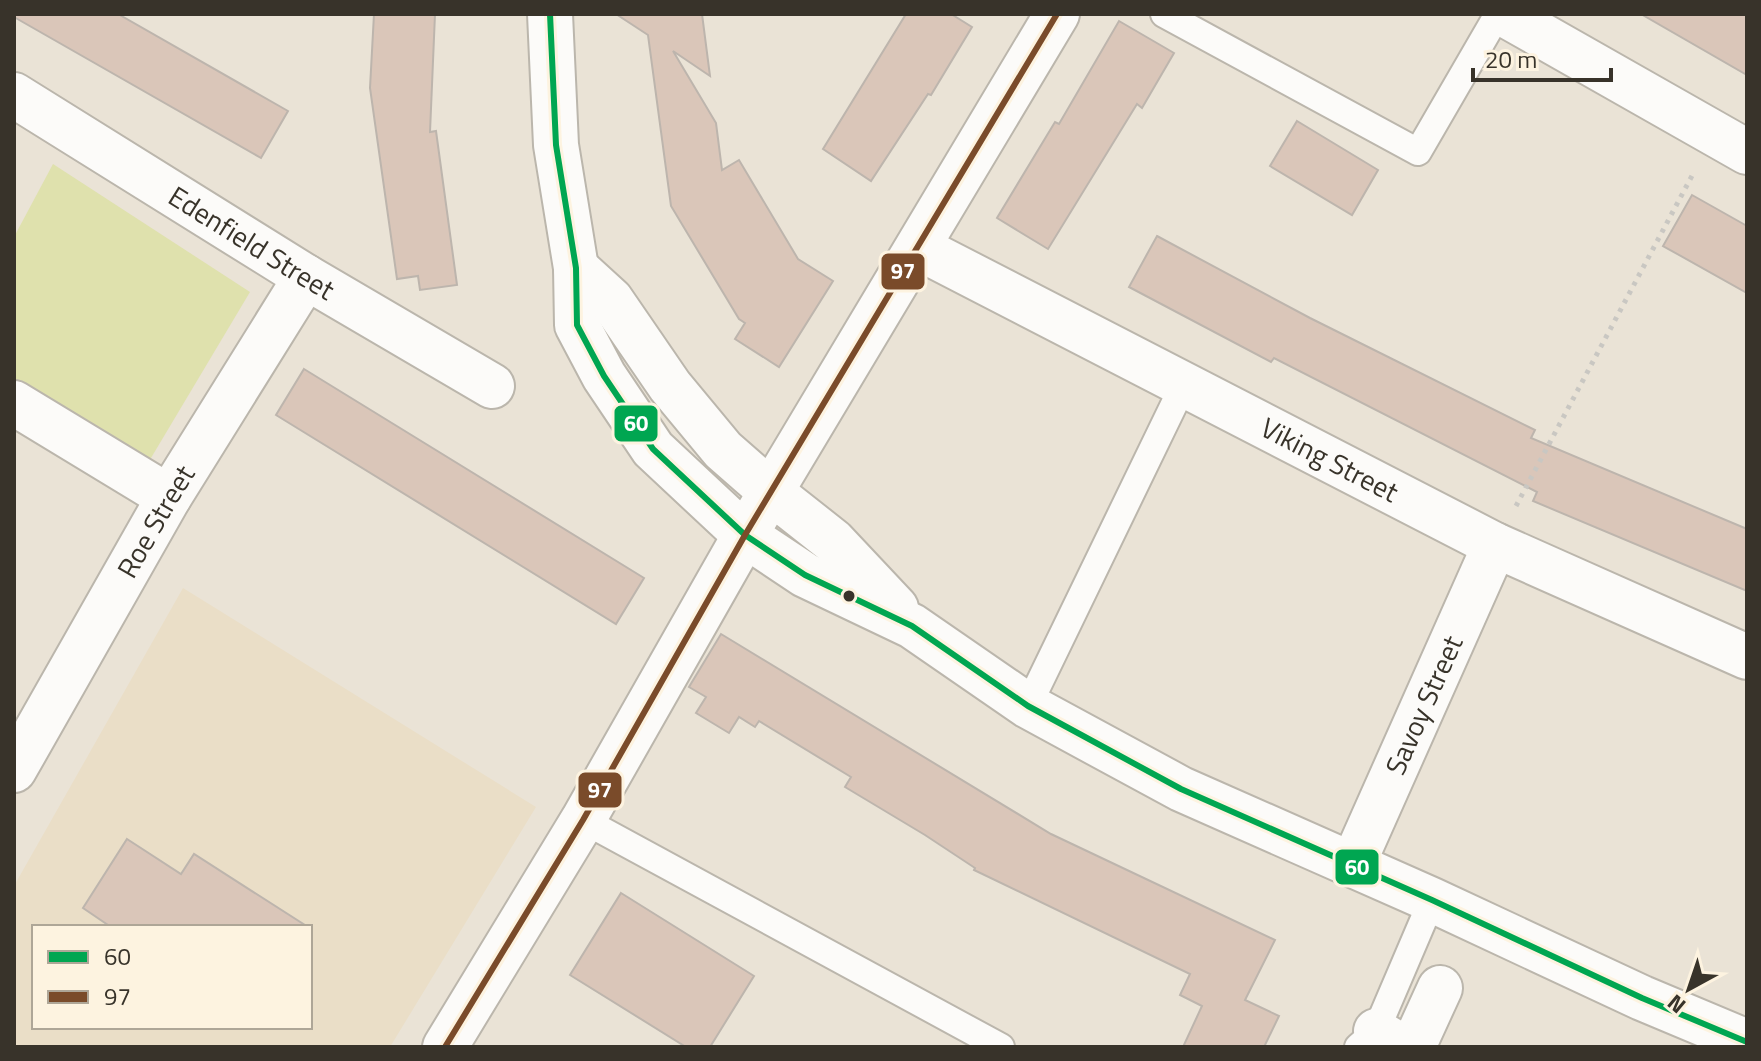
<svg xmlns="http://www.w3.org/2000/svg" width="1761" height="1061" font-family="'Titillium Web',sans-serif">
  <rect width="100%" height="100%" fill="#eae3d6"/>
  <path fill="#eadec7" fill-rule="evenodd" d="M183 588 536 807 390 1047H14V886ZM34 927H310V1027H34Z"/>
  <polygon fill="#dfe1ad" points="53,164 250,292 148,463 14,379 14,237"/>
  <g fill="#dac6b9" stroke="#bdb5ad" stroke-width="2">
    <polygon points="14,14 118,14 288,111 261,158 14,17"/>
    <polygon points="374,14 435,14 430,132 436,131 457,285 420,290 418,276 397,279 370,88"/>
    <polygon points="616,14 702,14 710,76 673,51 716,123 722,170 739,160 798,259 833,281 779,367 735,339 745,323 739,319 671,206 648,35"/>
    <polygon points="906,14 951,14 972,27 931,95 928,94 871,181 823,149"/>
    <polygon points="1641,14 1747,14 1747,75"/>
    <polygon points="1119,21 1174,53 1142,108 1137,104 1048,249 997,218 1055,122 1059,124"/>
    <polygon points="1297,121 1378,170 1352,215 1270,166"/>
    <polygon points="1692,195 1747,226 1747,293 1663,246"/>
    <polygon points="1157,236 1310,318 1535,430 1531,438 1747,529 1747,591 1533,501 1537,492 1274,358 1271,362 1129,287"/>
    <polygon points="304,369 644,578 616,624 276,415"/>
    <polygon points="721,634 1051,834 1275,940 1245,1000 1279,1016 1264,1047 1183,1047 1202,1006 1180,995 1190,974 974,870 975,868 925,835 845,787 851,777 759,721 755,727 739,717 729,733 696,713 706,697 689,687"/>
    <polygon points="127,839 181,874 194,854 308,927 111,927 83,908"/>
    <polygon points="621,893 754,976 710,1047 686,1047 570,975"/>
  </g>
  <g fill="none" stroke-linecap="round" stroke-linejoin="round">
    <g stroke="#bbb6ac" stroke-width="30">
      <g id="service">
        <polyline points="1164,14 1418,152 1498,14"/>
        <polyline points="1028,706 1184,384"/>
        <polyline points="583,820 1001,1047"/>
        <polyline points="1358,1047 1376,1031 1432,900"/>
      </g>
    </g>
    <g stroke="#bbb6ac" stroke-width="48">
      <g id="minor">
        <polyline points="1504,14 1747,152"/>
        <path id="s1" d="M14 95 306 277 492 386"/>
        <path id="s2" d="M919 248 1495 545 1747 657"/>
        <polyline points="14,403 169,497"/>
        <path id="s3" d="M14 770 169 497 306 277"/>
        <path id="s4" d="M1353 864 1495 545"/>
        <polyline points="1376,1031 1402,1047"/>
        <polyline points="445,1047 583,820 745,535 1057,14"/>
        <polyline points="1413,1047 1440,988"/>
      </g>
    </g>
    <g stroke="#bbb6ac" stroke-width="48">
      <g id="primary">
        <polyline points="550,14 556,145 576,268 577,325 604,376 653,449 745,535 805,575 912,626 1028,706 1181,789 1432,900 1642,998 1747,1042"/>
        <polyline points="576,268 611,300 670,386 723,450 771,492 833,541 896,608"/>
      </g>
    </g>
    <polyline stroke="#c9c7c2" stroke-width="5" stroke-dasharray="4 6" stroke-linecap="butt" points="1516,506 1694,172"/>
    <use href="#service" stroke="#fcfbf9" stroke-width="26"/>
    <use href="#minor" stroke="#fcfbf9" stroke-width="44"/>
    <use href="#primary" stroke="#fcfbf9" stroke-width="44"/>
    <g stroke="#fdf3e0" stroke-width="12">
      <polyline id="bus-1" points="550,14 556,145 576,268 577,325 604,376 653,449 745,535 805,575 912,626 1028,706 1181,789 1432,900 1642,998 1747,1042"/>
    </g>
    <g stroke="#fdf3e0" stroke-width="12">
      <polyline id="bus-2" points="445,1047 583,820 745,535 1057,14"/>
    </g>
    <use href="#bus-1" stroke="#00a651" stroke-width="6"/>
    <use href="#bus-2" stroke="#7a4b2a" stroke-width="6"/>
  </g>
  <circle fill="#38332a" stroke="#fdf3e0" stroke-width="3" cx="849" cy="596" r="7"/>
  <g text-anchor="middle" stroke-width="7" stroke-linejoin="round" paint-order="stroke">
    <g font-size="28" fill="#38332a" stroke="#fdf3e0">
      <text dy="10" stroke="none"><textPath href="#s1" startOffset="280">Edenfield Street</textPath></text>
      <text dy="10" stroke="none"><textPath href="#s2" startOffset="462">Viking Street</textPath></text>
      <text dy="10" stroke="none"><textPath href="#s3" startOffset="286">Roe Street</textPath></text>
      <text dy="10" stroke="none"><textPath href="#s4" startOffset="174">Savoy Street</textPath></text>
    </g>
  </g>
  <g stroke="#fdf3e0" stroke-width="3">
    <rect x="880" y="252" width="46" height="39" rx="8" fill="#7a4b2a"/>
    <rect x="613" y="404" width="46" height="39" rx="8" fill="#00a651"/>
    <rect x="577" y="771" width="46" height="38" rx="8" fill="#7a4b2a"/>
    <rect x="1334" y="848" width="46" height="38" rx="8" fill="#00a651"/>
  </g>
  <g font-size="22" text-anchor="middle" font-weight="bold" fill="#fff">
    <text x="903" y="279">97</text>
    <text x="636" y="431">60</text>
    <text x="600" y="798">97</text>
    <text x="1357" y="875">60</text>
  </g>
  <rect width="1761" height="1061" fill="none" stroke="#38332a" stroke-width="32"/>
  <rect x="32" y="925" width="280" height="104" fill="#fdf3e0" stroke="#aea697" stroke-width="2"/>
  <rect x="48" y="951" width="40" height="12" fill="#00a651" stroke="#aea697" stroke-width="2"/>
  <text x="104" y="965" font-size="24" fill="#38332a">60</text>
  <rect x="48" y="991" width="40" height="12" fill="#7a4b2a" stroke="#aea697" stroke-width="2"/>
  <text x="104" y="1005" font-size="24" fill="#38332a">97</text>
  <g transform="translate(1689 989) rotate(220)" stroke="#fdf3e0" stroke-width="6" paint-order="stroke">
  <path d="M0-6L14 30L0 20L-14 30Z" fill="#38332a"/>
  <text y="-12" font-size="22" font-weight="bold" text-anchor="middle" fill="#38332a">N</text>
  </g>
  <path d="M1473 68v12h138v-12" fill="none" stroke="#38332a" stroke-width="4"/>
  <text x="1485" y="68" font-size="24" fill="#38332a" stroke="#fdf3e0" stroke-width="6" paint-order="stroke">20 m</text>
</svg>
